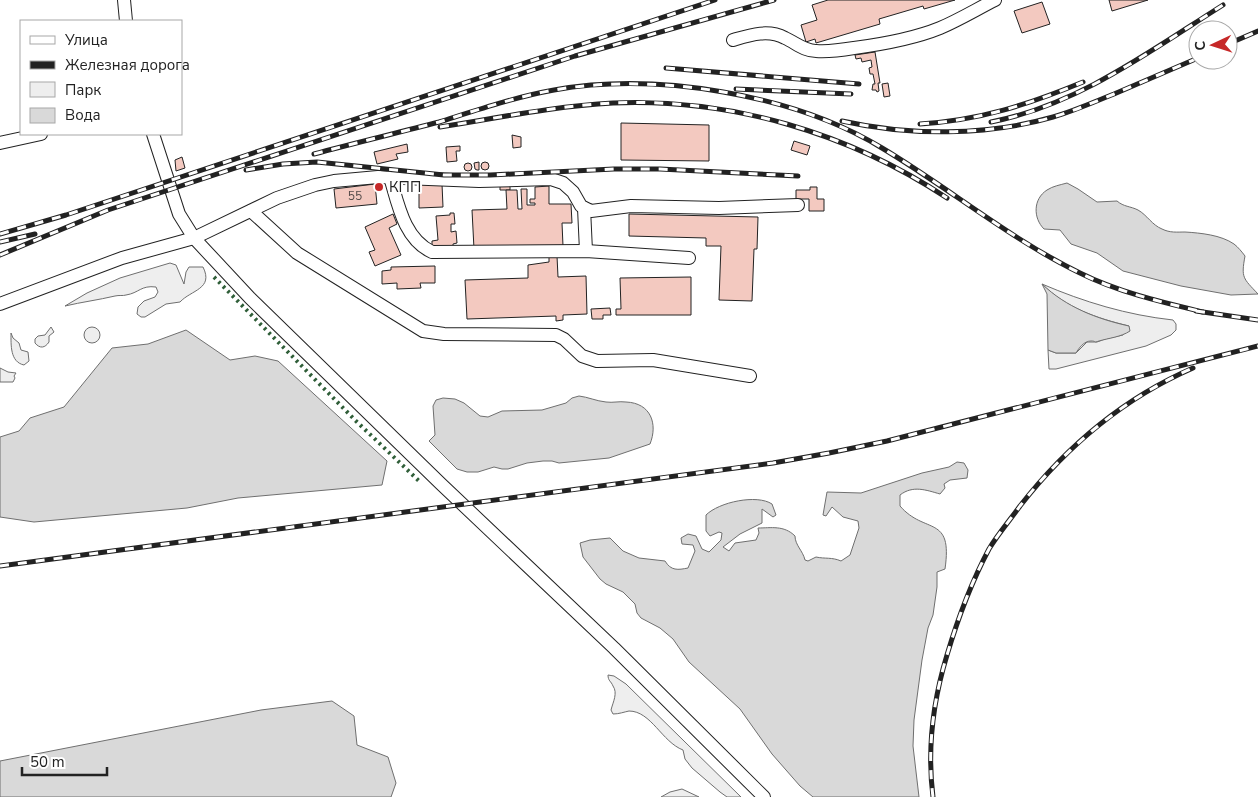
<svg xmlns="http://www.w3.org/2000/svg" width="1258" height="797" font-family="'Nunito Sans',sans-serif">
  <rect width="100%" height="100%" fill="#fff"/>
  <g fill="#eee" stroke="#6f6f6f">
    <path d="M170 263 176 265 184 284 186 272 189 267H203C214 289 191 290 180 302L166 304 145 317H141L137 314 138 307 144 301 155 297 158 292 156 287C141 285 139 293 126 295 123 296 119 295 115 296 98 300 82 302 65 306L87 293 120 278Z"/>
    <path d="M1042 284C1084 302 1127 315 1173 320L1176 324V330L1171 335 1146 346 1056 369H1049L1048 350 1056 353H1076L1087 342H1097L1105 339 1123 335 1129 326C1096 318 1066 308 1042 284Z"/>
    <circle cx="92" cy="335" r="8"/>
    <path d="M51 327 54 332 49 336V342C45 348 40 349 35 343V339L38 336 45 335Z"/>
    <path d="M11 333 13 338 19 343 21 350 28 352 29 361 24 365C10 362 11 345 11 333Z"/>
    <polygon points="0,368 8,372 16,373 14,376 15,378 13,382 0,382"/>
    <path d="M608 675 614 676 626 684 741 797H727L720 792 692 768 685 759 683 750C662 742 651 711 629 711 624 712 619 714 613 714L611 710C613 702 618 693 613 686 611 681 608 681 608 675Z"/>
    <polygon points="682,789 699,797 661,797 670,792"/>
  </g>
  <g fill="#d9d9d9" stroke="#6f6f6f">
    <path d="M1067 183 1078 189 1097 202 1117 201C1124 207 1130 206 1138 210 1147 215 1152 225 1162 229 1170 233 1177 232 1185 232 1201 233 1221 235 1234 244 1238 247 1242 252 1245 256 1241 278 1243 278 1258 294L1231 295 1181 286 1123 271 1097 253 1071 244 1060 230 1044 229C1033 218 1033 199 1047 190 1053 186 1060 185 1067 183Z"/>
    <path d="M1042 284C1066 307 1097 319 1129 326L1130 331C1121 337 1109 338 1099 341 1093 343 1097 341 1091 341 1084 341 1079 348 1076 353H1056L1048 350 1047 294Z"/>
    <polygon points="186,330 230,360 255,356 278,361 387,461 382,485 238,498 187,508 34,522 0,517 0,437 19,431 30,418 64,407 112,348 148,344"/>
    <path d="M579 396C588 397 596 401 606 402 613 403 619 401 626 402 651 403 658 424 650 444L609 458 559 463 552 461H543L527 463 508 469H502L494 467 478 472H467L457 469 429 441 435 435 433 406 436 400 443 398 455 399 464 403 480 416 488 417 502 411 542 410 566 403 572 398Z"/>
    <path d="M957 462 964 463 968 470 967 478 950 480 944 484 945 488 940 494C926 490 913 485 900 495V506C925 535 953 514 945 569L937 572V587L933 615 928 628 922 660 914 720 913 746 919 797H813L800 786 772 754 740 709 689 662 673 639 660 628 641 618 637 613 635 604 623 592 606 584 600 579 583 557 580 543 590 540 610 538 623 551 639 558 665 561C671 571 678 570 688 568L695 551 693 545 682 544 681 538 688 534 696 536 702 549 709 552 721 540 722 533 719 532 710 536 706 531V515C719 502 757 494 772 504L776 515 773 517 762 509V523L740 534 723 547 729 551 735 543 756 540 759 533 758 528C771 528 784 525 795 536 795 545 803 551 805 560L808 561 816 557C825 559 832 557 841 561L850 555 859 528 858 521 843 517 832 507 826 516 823 515 827 492 861 493 922 473 949 467Z"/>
    <polygon points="332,701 354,716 357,745 388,757 396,783 391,797 0,797 0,761 261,710"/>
  </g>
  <g fill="#f3c9c0" stroke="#222">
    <polygon points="828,0 955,0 924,9 923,6 879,19 880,24 816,43 815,39 806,42 801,25 817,20 812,5"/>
    <polygon points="1109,0 1148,0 1112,11"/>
    <polygon points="1042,2 1050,24 1022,33 1014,11"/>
    <polygon points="875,52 880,83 878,83 879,91 877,92 876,90 872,90 873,84 875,84 873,74 870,74 869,68 872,67 871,60 862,62 861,58 856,59 855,55"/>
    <polygon points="888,83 890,96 884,97 882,84"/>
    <polygon points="621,123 709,125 709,161 621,160"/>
    <polygon points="512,135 521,137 521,147 513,148"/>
    <polygon points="794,141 810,146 807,155 791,150"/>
    <polygon points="407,144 408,152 396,154 398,159 377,164 374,152"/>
    <polygon points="460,146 460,151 456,151 457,161 447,162 446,147"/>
    <polygon points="182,157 185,168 176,171 175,160"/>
    <polygon points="479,162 479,170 477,170 475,169 474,163"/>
    <circle cx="485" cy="166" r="4"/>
    <circle cx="468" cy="167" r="4"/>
    <polygon points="376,181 381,181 382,191 377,191"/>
    <polygon points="375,184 377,204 336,208 334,189"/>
    <polygon points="419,184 442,184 443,207 419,208"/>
    <polygon points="510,184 510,190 500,190 500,185"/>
    <polygon points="549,186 549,204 571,204 572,223 562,223 563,246 474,249 472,210 507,209 506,190 517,190 518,209 522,209 521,189 527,189 527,205 535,205 535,203 530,203 530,199 535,199 535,187"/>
    <polygon points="810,187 817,187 817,199 824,199 824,211 809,211 809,199 796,199 796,190 810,190"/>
    <polygon points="450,213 454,213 455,224 451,224 451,232 456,231 457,243 453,244 453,246 432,247 432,241 438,240 436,216 450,215"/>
    <polygon points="393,214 397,224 389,228 401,255 375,266 369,252 375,250 365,227"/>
    <polygon points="629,214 758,217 757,249 754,249 752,301 719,300 721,246 706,246 706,238 629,236"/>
    <polygon points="549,256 557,256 558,277 586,276 587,314 563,315 563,320 556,321 556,316 467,319 465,280 528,278 528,265 549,262"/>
    <polygon points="435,266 435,283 420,283 421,288 397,289 397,283 382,284 382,271 391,270 391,267"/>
    <polygon points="691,277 691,315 616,315 616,309 621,309 620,278"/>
    <polygon points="610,308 611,315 603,315 603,319 592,319 591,309"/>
  </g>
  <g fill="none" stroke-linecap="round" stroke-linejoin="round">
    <g stroke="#222" stroke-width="14">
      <g id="minor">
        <polyline points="124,0 126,21"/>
        <path d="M733 40C750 35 768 29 785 38 796 43 804 51 816 51 829 52 842 50 854 48 884 44 913 39 940 28 959 20 977 9 995 0"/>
        <polyline points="153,134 179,214 194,238 250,298 441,484 614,648 764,797"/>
        <polyline points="0,143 41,134"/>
        <path d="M390 177C398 204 404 239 432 252L586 251 689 258"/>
        <polyline points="584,208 586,251"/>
        <polyline points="251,211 297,253 423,331 444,334 556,335 564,339 582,356 597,361 653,360 750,376"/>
        <polyline points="0,304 122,258 194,238 277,198 315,185 334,181 378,177 479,181 551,179 563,183 573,192 581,206 591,211 631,206 719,208 798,205"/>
      </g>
    </g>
    <use href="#minor" stroke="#fff" stroke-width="12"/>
    <g stroke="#222" stroke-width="5">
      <g id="rail">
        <polyline points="1228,44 1258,31"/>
        <polyline points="666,68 859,84"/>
        <polyline points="736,89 851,94"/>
        <path d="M842 121C909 136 987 136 1053 117 1074 111 1094 102 1114 94 1142 82 1170 70 1198 58"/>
        <path d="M991 122C1078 105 1150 51 1223 5"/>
        <path d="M920 124C981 120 1027 105 1083 82"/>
        <path d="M440 127C497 118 555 106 613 103 731 98 849 133 947 198"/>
        <path d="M314 154C355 143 397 133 439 122 477 110 515 97 554 90 656 72 794 94 882 148 949 188 1010 239 1080 273 1118 292 1161 302 1203 312"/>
        <polyline points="246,170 283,164 317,162 444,175 490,175 614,169 660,169 798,176"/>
        <polyline points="0,234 66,215 715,0"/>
        <polyline points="0,242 35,234"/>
        <polyline points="0,255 108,210 575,56 774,0"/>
        <polyline points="1196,311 1258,320"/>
        <polyline points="0,566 773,463 829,453 887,441 1258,346"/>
        <path d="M933 797C927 749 933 701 947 655 958 618 971 583 989 549 998 534 1010 520 1020 506 1066 447 1124 398 1193 368"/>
      </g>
    </g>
    <use href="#rail" stroke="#fff" stroke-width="3" stroke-dasharray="9" stroke-linecap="butt"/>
    <polyline stroke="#2f5e38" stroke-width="4" stroke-dasharray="2.5 4" stroke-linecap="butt" points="214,277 356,421 419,481"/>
  </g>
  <circle fill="#c62828" stroke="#fff" stroke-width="2" cx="379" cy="187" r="5"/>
  <g text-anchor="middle" stroke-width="4" stroke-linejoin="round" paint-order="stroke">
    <g font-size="12" fill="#564c4a">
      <text x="355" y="200">55</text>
    </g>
    <g font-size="15" fill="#222" stroke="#fff" text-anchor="start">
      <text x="389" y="192">КПП</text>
    </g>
  </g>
  <rect x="20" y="20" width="162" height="115" fill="#ffffff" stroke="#a7a7a7"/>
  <rect x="30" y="36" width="25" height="8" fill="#ffffff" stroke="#a7a7a7"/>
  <text x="65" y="45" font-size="15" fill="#222222">Улица</text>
  <rect x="30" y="61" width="25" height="8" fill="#222222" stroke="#a7a7a7"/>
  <text x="65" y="70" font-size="15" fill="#222222">Железная дорога</text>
  <rect x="30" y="82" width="25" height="15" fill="#eeeeee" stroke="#a7a7a7"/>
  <text x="65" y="95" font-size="15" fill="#222222">Парк</text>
  <rect x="30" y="108" width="25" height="15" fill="#d9d9d9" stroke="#a7a7a7"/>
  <text x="65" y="120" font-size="15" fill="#222222">Вода</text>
  <g transform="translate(1213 45) rotate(266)"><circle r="24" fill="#ffffff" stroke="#a7a7a7"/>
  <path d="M0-4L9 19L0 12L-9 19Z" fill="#c62828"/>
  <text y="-8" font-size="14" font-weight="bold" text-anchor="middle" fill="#222222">С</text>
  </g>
  <path d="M22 767v8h85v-8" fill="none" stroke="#222222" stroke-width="2.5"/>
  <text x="30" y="767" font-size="15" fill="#222222" stroke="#ffffff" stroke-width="4" paint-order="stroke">50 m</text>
</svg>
